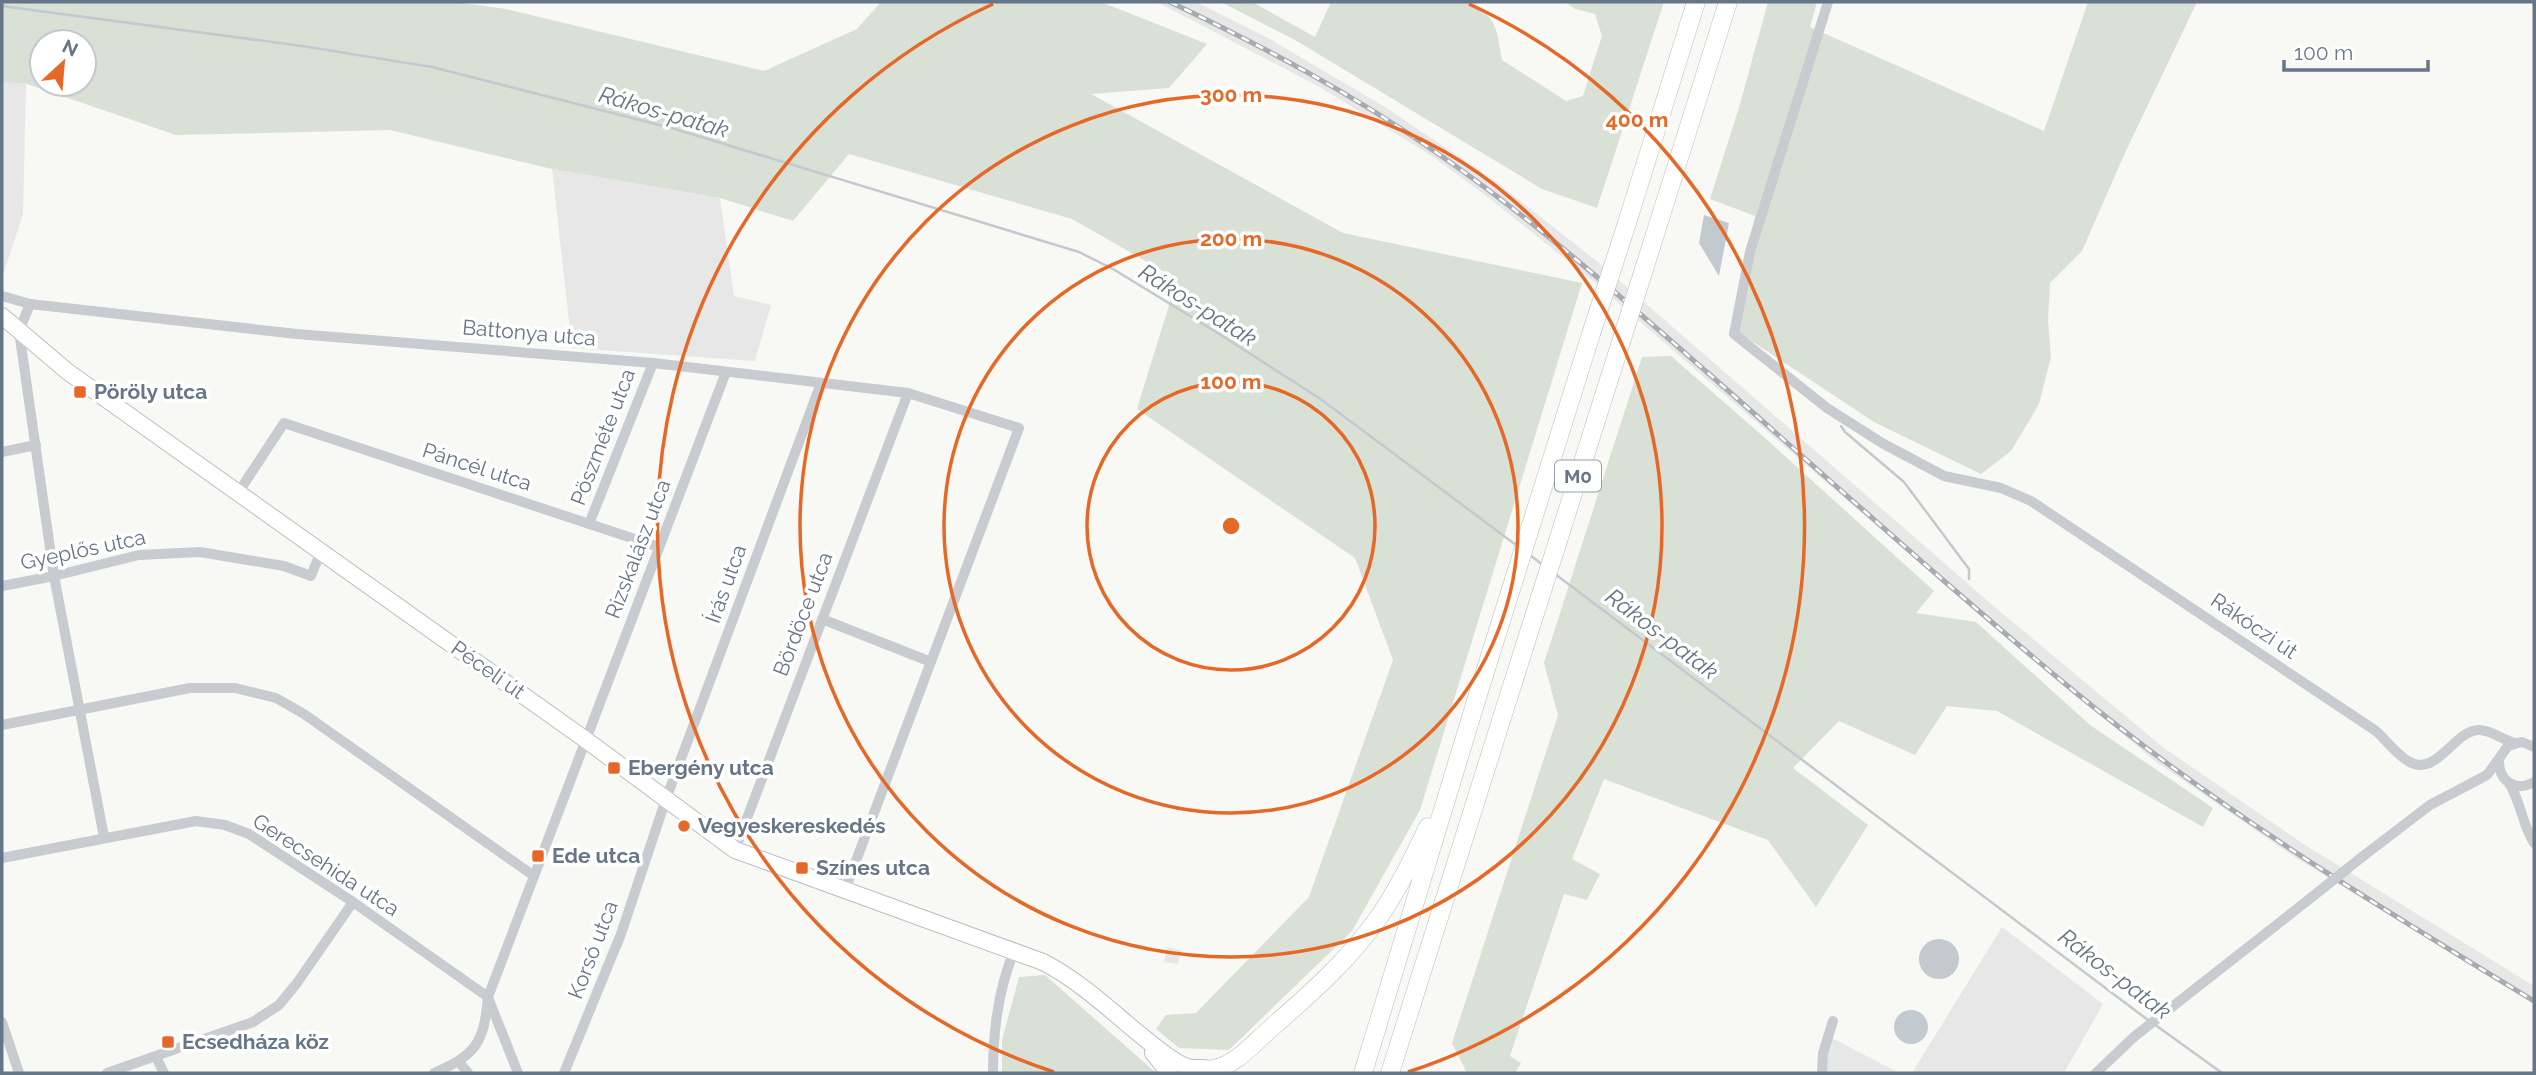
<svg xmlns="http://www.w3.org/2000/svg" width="2536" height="1075" font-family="Raleway,sans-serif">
  <rect width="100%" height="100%" fill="#f8f8f5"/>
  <g fill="#e6e7e6">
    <polygon points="1157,2 1196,2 1268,38 1385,107 1495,181 1599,263 1997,609 2164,748 2302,843 2534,986 2534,1004 2293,856 2155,761 1987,621 1587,276 1485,195 1432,156 1318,86"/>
    <polygon points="2,82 26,84 23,214 2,278"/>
    <polygon points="552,169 720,198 734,296 771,305 755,361 572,348"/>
    <polygon points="2002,927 2103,1004 2064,1073 1912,1073"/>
    <polygon points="1167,947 1181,950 1178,964 1164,962"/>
    <polygon points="1830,1037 1899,1073 1825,1073"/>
  </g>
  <g fill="#d9e0d6" fill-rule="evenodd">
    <path d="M2 2H455L506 9 764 71 857 29 881 2H1101L1207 44 1169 88 1091 94 1343 233 1582 283 1420 810 1352 931 1229 1050 1179 1048 1156 1029 1166 1015 1196 1013 1309 897 1393 660 1355 558 1137 409 1177 279 1072 219 849 154 793 221 720 198 552 169 390 130 176 135 27 84 2 82ZM84 42V84H42V42Z"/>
    <path d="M1221 2H1252L1315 37 1331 2H1468C1499 18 1496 29 1502 60L1566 101 1583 96 1602 36 1595 14 1575 9 1565 2H1664L1597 208 1542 189 1295 40Z"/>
    <polygon points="1768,2 1817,2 1810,27 2044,131 2088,2 2197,2 2124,155 2082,251 2050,283 2048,320 2051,357 2039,404 2011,451 1981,474 1874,422 1732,328 1755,216 1710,199 1740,104"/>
    <polygon points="1671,356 1765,438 1934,591 1916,613 1976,622 2090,725 2213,808 2203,827 1997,711 1947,706 1915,755 1839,721 1793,768 1868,825 1816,907 1768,840 1604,779 1572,859 1600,874 1587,900 1564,894 1510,1056 1521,1063 1515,1073 1467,1073 1452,1043 1558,715 1544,663 1642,357"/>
    <polygon points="1045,975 1155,1072 1156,1073 1002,1073 1002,1040 1019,977"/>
  </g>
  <g fill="#c2cad0">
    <polygon points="1704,215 1729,223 1719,276 1699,243"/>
    <circle cx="1939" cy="959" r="20"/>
    <circle cx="1911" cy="1027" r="17"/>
  </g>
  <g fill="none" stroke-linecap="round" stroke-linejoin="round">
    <g stroke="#c2cad0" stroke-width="2.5">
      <polyline points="2,6 302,46 432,67 675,129 1079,252 1113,269 1221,335 1322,400 1516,545"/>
      <polyline points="1841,426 1845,432 1904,482 1969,569 1969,579"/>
      <polyline points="1530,555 1544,566"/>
      <polyline points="1555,574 2148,1020"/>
      <polyline points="2154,1024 2222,1073"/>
    </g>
    <g stroke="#babec3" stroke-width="18">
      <g id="secondary">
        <path d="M2 316 68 372 586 740 735 850 1043 962C1091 987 1125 1026 1169 1057 1176 1062 1185 1068 1194 1068 1204 1068 1210 1067 1219 1073"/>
        <polyline points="1153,1053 1169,1073"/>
      </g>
    </g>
    <g stroke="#b8bbbf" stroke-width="19">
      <g id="trunk">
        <polyline points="1627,223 1696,2"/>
        <polyline points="1652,244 1728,2"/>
        <path d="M1213 1069C1236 1065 1253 1044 1270 1029 1309 995 1349 960 1379 917 1399 888 1413 858 1428 827"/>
        <polyline points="1363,1073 1480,688 1591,334"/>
        <polyline points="1390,1073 1505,708"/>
      </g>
    </g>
    <g stroke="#c8cbcf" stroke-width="10">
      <path d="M1828 2 1750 252 1734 334 1827 408 1882 443 1944 476 2001 488 2031 501 2376 731C2386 740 2396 754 2408 761 2436 779 2454 730 2479 730 2491 730 2503 740 2515 743"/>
      <polyline points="2,296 30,304 297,334 653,363 908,393 1019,428 845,890"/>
      <polyline points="30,304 19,331 54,576 104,837"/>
      <polyline points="2,452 36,445"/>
      <polyline points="238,493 284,423 659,547"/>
      <polyline points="589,524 653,363"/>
      <polyline points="2,586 54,576 139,555 200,552 284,566 311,576 321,551"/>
      <polyline points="822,619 931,662"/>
      <polyline points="2,725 190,688 235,688 276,698 304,714 534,876"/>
      <path d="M2499 761C2499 782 2516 792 2534 782"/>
      <path d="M2509 783C2521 802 2522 824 2534 843"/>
      <polyline points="735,850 908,393"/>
      <polyline points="2362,857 2430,805 2487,775 2508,746 2522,742 2534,747"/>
      <polyline points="2,858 196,821 225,825 249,834 353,902 488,997"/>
      <polyline points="489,1000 518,1073"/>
      <polyline points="2,1022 19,1073"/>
      <polyline points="156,1057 164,1073"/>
      <polyline points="459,1062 468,1073"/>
      <polyline points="107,1073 253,1022 279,1005 297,983 353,902"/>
      <path d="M434 1073C476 1055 484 1043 488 997L726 372"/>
      <polyline points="564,1073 621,934 666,799 821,383"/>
      <path d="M993 1073C993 1031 998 990 1014 951"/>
      <polyline points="1822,1073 1823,1053 1833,1021"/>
      <polyline points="2096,1073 2135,1036 2312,897"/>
    </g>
    <use href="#secondary" stroke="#fff" stroke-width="16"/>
    <use href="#trunk" stroke="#fff" stroke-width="18"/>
    <g stroke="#a6abb2" stroke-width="5">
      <path id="rail" d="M1170 2C1262 46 1353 94 1437 153 1533 219 1620 296 1708 373 1830 480 1950 589 2075 692 2219 810 2376 905 2534 1001"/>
    </g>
    <use href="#rail" stroke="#fff" stroke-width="2.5" stroke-dasharray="8" stroke-linecap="butt"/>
    <g stroke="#b8bbbf" stroke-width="19" stroke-linecap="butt">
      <g id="trunk-bridge">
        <polyline points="1591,334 1627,223"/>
        <polyline points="1505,708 1652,244"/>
      </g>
    </g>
    <polyline stroke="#c8cbcf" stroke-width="10" points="2312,897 2362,857"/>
    <use href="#trunk-bridge" stroke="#fff" stroke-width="18"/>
  </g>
  <g fill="none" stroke="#e66827" stroke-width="3.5">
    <circle cx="1231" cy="526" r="144"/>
    <circle cx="1231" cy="526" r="287"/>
    <circle cx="1231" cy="526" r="431"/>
    <path d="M1054 1072A574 574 0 0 1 993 4M1469 4A574 574 0 0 1 1408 1072"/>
  </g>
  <g fill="#e66827" stroke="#fff" stroke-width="2.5">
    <rect x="73" y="385" width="14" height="14" rx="3.5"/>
    <rect x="607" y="761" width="14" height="14" rx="3.5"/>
    <circle cx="684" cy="826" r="7"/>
    <rect x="531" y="849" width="14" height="14" rx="3.5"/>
    <rect x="795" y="861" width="14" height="14" rx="3.5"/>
    <rect x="161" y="1035" width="14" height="14" rx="3.5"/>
  </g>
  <g text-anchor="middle" stroke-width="7" stroke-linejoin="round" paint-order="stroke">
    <rect fill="#fff" stroke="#949eab" stroke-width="2" x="1555" y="460.5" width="46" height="31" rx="5"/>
    <g font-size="19" font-weight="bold" fill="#667587">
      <text x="1578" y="483">M0</text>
    </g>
    <g font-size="21" fill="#667587" stroke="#fff">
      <text transform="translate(529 333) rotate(5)" y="7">Battonya utca</text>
      <text transform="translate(603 437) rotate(-69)" y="7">Pöszméte utca</text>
      <text transform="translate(477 467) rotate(18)" y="7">Páncél utca</text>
      <text transform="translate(638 549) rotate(-69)" y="7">Rizskalász utca</text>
      <text transform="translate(83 550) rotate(-12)" y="7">Gyeplős utca</text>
      <text transform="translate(726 584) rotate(-70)" y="7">Írás utca</text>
      <text transform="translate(803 614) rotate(-69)" y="7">Bördöce utca</text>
      <text transform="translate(2254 626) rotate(34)" y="7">Rákóczi út</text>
      <text transform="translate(488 670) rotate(35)" y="7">Péceli út</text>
      <text transform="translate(326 865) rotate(33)" y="7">Gerecsehida utca</text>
      <text transform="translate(593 950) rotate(-69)" y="7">Korsó utca</text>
    </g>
    <g font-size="21" font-weight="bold" fill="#667587" stroke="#fff" text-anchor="start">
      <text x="94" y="399">Pöröly utca</text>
      <text x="628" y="775">Ebergény utca</text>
      <text x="698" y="833">Vegyeskereskedés</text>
      <text x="552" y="863">Ede utca</text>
      <text x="816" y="875">Színes utca</text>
      <text x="182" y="1049">Ecsedháza köz</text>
    </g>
    <g font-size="23" font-style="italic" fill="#637783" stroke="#fff">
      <text transform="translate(664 112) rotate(16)" y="8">Rákos-patak</text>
      <text transform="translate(1198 305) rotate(32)" y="8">Rákos-patak</text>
      <text transform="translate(1662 634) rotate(37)" y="8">Rákos-patak</text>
      <text transform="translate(2115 974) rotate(37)" y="8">Rákos-patak</text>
    </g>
  </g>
  <circle cx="1231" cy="526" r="10" fill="#e66827" stroke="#fff" stroke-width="3.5"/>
  <g font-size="21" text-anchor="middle" font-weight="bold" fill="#e66827" stroke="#fff" stroke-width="7" stroke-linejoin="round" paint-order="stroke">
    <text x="1231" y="102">300 m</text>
    <text x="1637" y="127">400 m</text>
    <text x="1231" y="246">200 m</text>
    <text x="1231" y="389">100 m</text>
  </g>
  <rect width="2536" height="1075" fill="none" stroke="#667587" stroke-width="7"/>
  <g transform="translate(63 63) rotate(26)"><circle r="33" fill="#ffffff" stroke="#c2c8cf" stroke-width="2"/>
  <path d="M0-5L12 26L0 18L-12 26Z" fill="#e66827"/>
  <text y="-10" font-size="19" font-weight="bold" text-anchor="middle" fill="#667587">N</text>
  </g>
  <path d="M2284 60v10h144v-10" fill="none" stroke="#667587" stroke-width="3.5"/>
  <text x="2294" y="60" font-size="21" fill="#667587" stroke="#ffffff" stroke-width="5" paint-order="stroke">100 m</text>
</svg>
